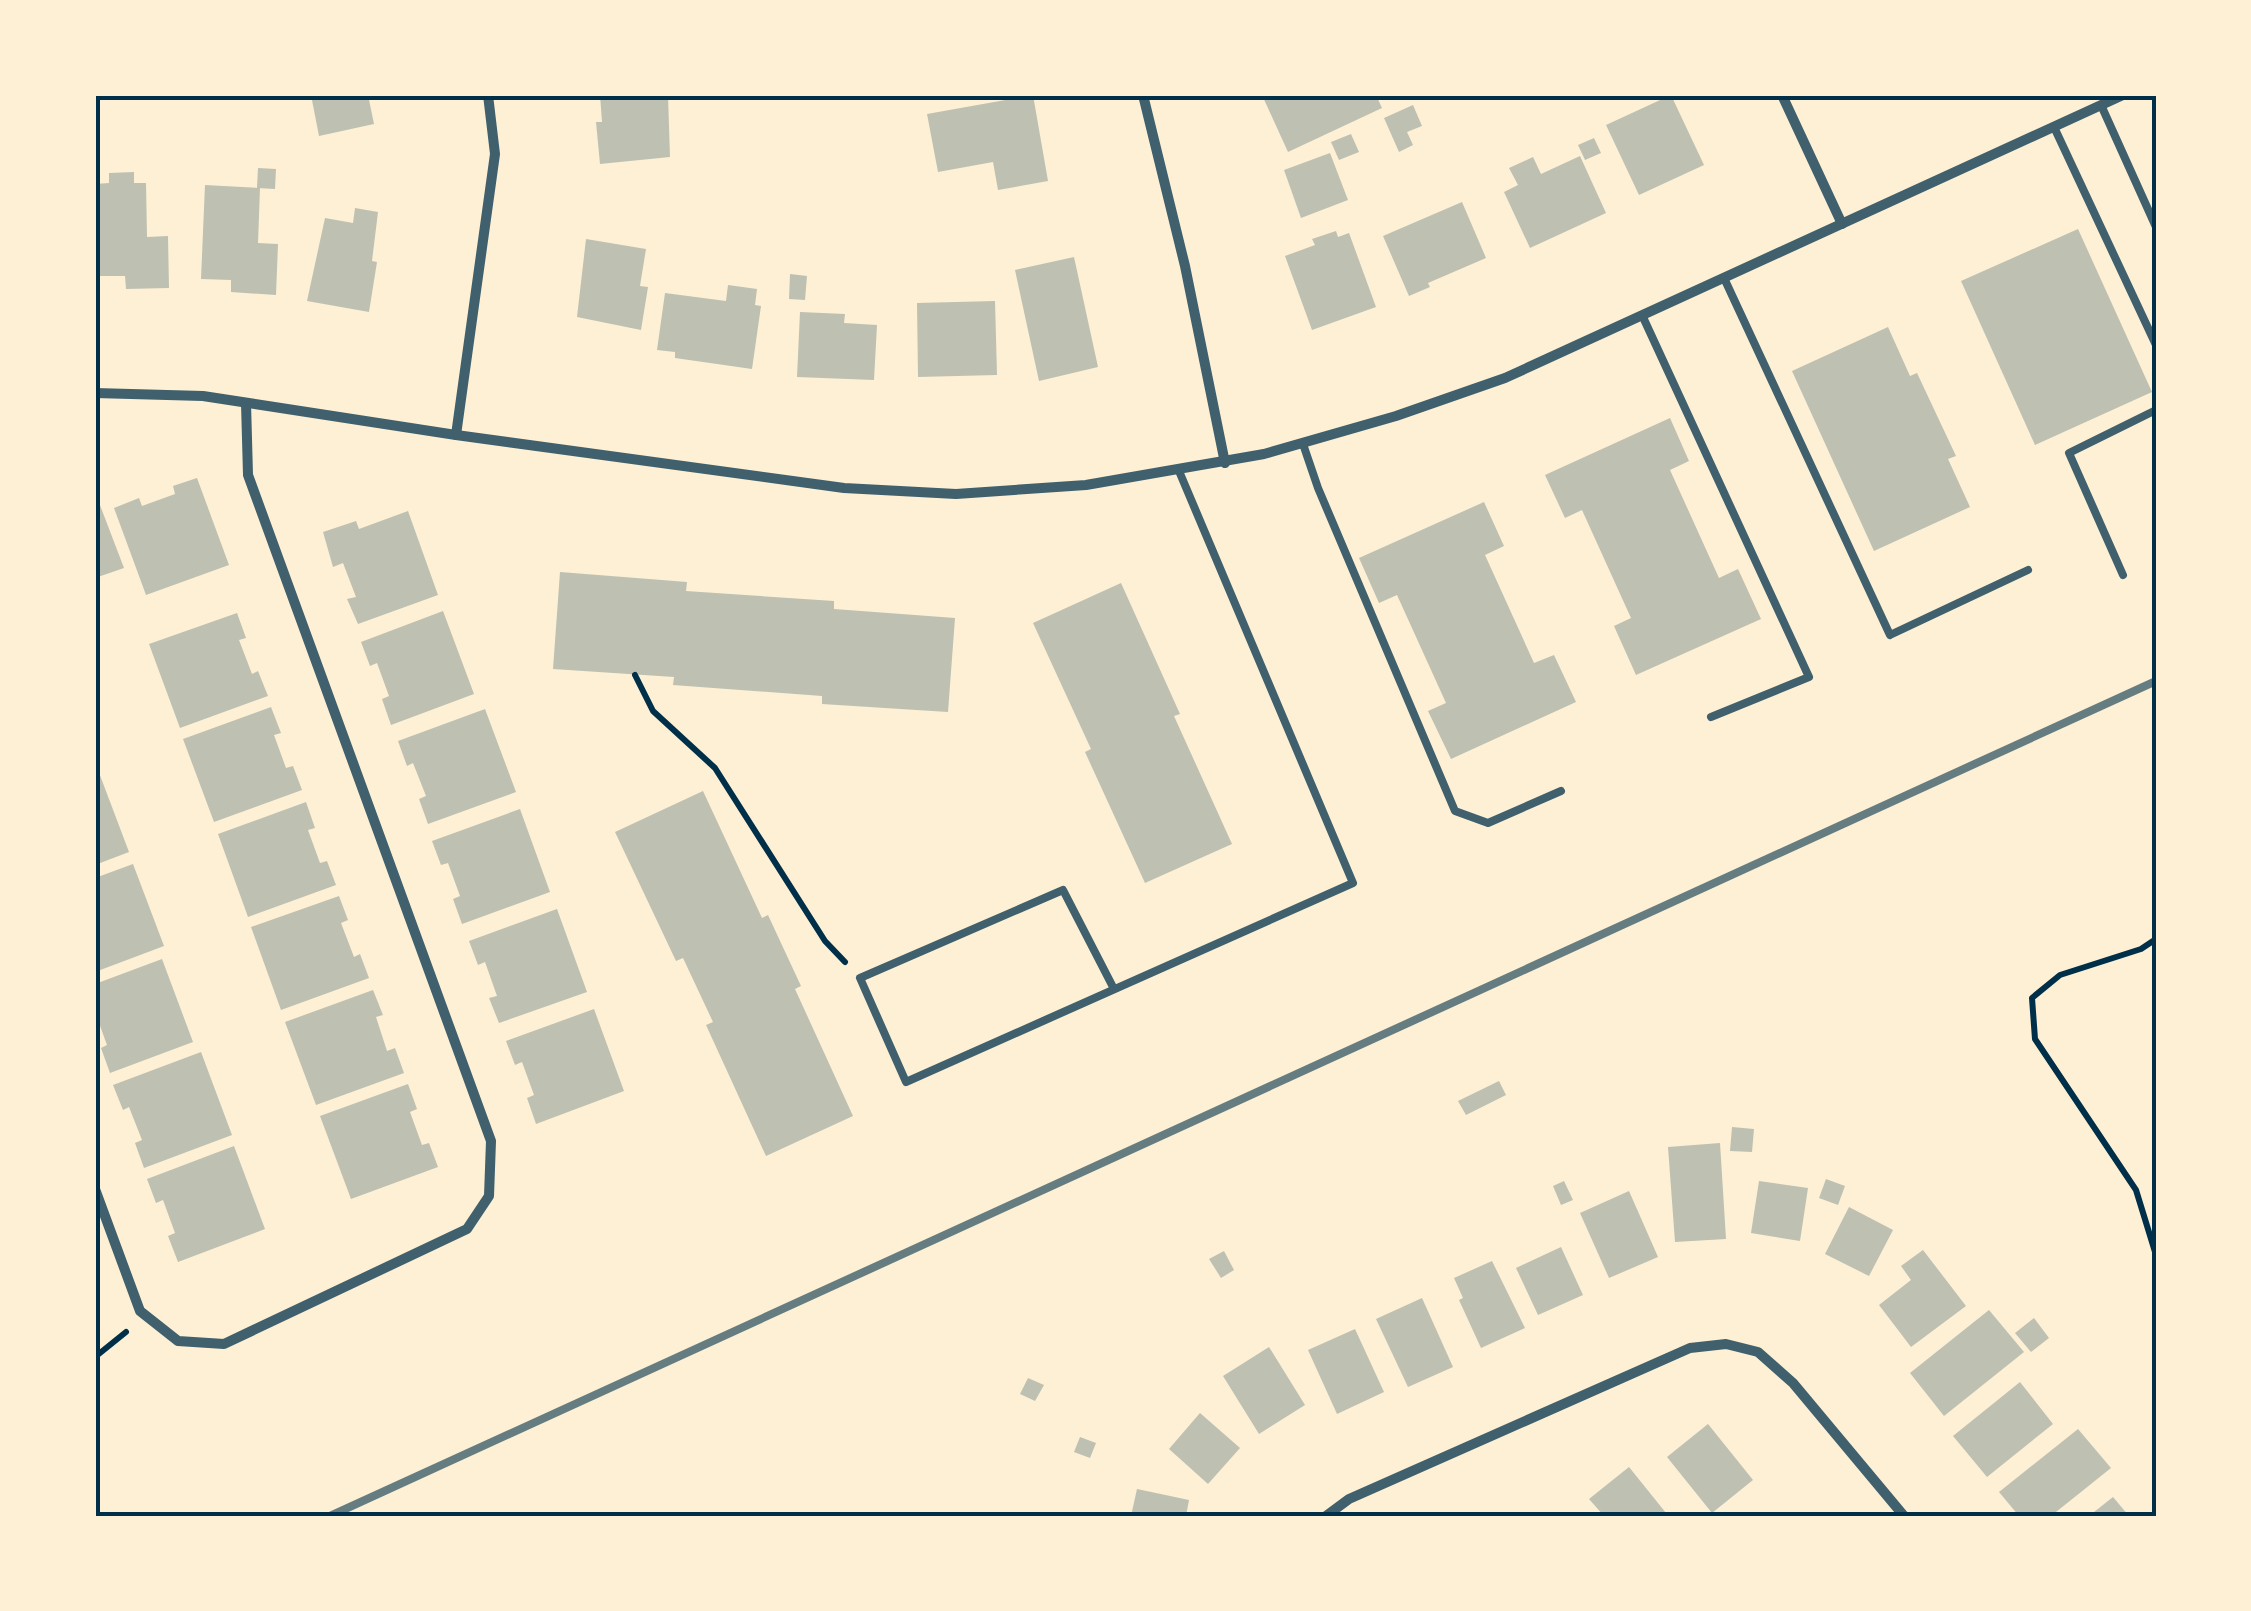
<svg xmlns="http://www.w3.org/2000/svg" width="2251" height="1611" font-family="Georgia,serif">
  <rect width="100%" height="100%" fill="#fdf0d5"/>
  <g fill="#bec0b2">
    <polygon points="311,95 368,95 374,124 319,136"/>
    <polygon points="600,95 668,95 670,157 600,164 596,122 602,122"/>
    <polygon points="1033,95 1048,181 998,190 993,162 938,172 927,114"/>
    <polygon points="1262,95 1376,95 1382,108 1288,152"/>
    <polygon points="1671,95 1704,165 1639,195 1606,125"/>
    <polygon points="1413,105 1422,126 1407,132 1413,145 1399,152 1384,118"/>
    <polygon points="1351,134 1359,152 1339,160 1331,142"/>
    <polygon points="1594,138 1601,153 1585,160 1578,145"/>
    <polygon points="1330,153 1348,200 1301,218 1284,170"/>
    <polygon points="1580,156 1606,213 1530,248 1504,192 1518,185 1509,168 1533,157 1541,174"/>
    <polygon points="258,168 276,169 275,189 257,188"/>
    <polygon points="134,172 134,183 146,183 147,237 168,236 169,288 126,289 125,276 95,276 95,184 109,183 109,173"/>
    <polygon points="205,185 260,188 258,243 278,244 276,295 231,292 231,280 201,279"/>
    <polygon points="1462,202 1486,258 1428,283 1430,287 1409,296 1383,236"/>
    <polygon points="355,208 378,212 372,261 377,262 369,312 307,301 325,218 353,223"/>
    <polygon points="2078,229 2152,392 2035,445 1961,281"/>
    <polygon points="1336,231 1338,237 1349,233 1376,307 1312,330 1285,256 1315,245 1312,239"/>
    <polygon points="586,239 646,249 640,286 648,287 641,330 577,317"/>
    <polygon points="1074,257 1098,367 1039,381 1015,270"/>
    <polygon points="790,274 807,276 805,300 789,299"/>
    <polygon points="728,285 757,289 755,305 761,306 752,369 675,358 675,352 657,350 665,293 726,301"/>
    <polygon points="995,301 997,375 918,377 917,303"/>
    <polygon points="800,312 845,314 844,323 877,325 874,380 797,377"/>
    <polygon points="1888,327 1910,376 1917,373 1956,456 1948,459 1970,507 1874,551 1792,371"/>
    <polygon points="1670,418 1689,461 1670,470 1719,578 1738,569 1761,619 1636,675 1614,626 1631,618 1582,510 1565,518 1545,475"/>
    <polygon points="197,478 229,565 146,595 114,508 139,498 142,506 175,494 173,486"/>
    <polygon points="95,492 124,568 95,578"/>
    <polygon points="1484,502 1504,546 1485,555 1534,663 1554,655 1576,702 1451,759 1428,711 1446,703 1397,595 1379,603 1359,558"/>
    <polygon points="408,511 438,595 358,624 347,599 356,597 343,563 333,567 323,532 356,521 359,529"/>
    <polygon points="560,572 687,582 686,591 834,601 834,609 955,618 948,712 822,704 822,696 673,685 674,677 553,669"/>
    <polygon points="1121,583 1180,714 1174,716 1232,844 1145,883 1085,752 1091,749 1033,623"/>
    <polygon points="443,611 474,694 391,725 382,699 389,696 377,663 370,666 361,642"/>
    <polygon points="237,613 246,638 239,640 252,674 258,671 268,696 180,728 149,644"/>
    <polygon points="271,707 281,733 274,735 286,768 293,766 302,790 214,822 183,739"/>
    <polygon points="485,709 516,792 428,824 419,799 426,796 413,763 407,766 398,741"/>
    <polygon points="98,770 129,852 95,865 95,771"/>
    <polygon points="703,791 762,918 768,915 801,986 795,989 853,1116 766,1156 706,1025 713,1022 683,958 676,961 615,832"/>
    <polygon points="306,802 315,828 308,830 320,863 327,861 336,885 248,917 218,834"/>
    <polygon points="520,809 550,892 462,924 453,899 460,896 448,863 441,865 432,841"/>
    <polygon points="133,864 164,946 95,972 95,878"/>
    <polygon points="339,896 348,920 341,923 354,957 360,954 369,978 281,1010 251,927"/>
    <polygon points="557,909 587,992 499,1023 489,998 497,996 485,962 478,965 469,941"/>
    <polygon points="162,959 193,1042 110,1073 101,1048 107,1045 95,1012 95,984"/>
    <polygon points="373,990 383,1015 376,1017 387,1051 395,1048 404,1073 316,1105 285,1022"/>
    <polygon points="594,1009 624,1091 536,1124 527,1098 534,1095 522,1062 515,1065 506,1041"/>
    <polygon points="201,1052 232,1135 144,1168 135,1143 142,1140 129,1107 123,1110 113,1085"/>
    <polygon points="1499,1081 1506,1095 1466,1115 1458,1101"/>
    <polygon points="408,1084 417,1109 410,1112 422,1145 429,1143 438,1167 351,1199 320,1116"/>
    <polygon points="1732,1127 1754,1129 1752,1152 1730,1151"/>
    <polygon points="1720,1143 1726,1239 1675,1242 1668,1147"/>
    <polygon points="234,1146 265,1229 178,1262 168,1236 175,1233 163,1200 156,1203 147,1179"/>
    <polygon points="1826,1179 1845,1186 1838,1205 1819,1198"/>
    <polygon points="1564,1181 1573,1200 1561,1205 1553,1186"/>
    <polygon points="1759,1181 1808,1188 1800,1241 1751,1233"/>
    <polygon points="1629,1191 1658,1257 1609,1278 1580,1213"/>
    <polygon points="1849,1207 1893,1230 1869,1276 1825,1254"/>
    <polygon points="1561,1247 1583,1295 1538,1315 1516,1268"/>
    <polygon points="1923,1250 1966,1306 1911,1347 1879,1305 1911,1280 1901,1266"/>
    <polygon points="1224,1251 1234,1270 1221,1278 1209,1259"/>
    <polygon points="1492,1261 1525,1328 1481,1348 1459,1300 1463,1298 1454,1278"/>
    <polygon points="1422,1298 1453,1367 1408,1387 1376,1319"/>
    <polygon points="1989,1310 2024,1352 1944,1416 1910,1373"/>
    <polygon points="2034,1318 2049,1338 2031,1352 2015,1333"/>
    <polygon points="1355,1329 1384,1392 1337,1414 1308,1350"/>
    <polygon points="1269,1347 1305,1405 1259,1434 1223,1376"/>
    <polygon points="1028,1378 1044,1385 1035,1401 1020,1394"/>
    <polygon points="2020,1382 2053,1424 1987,1477 1953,1436"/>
    <polygon points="1200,1413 1240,1448 1208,1484 1169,1449"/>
    <polygon points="1708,1424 1753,1480 1712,1513 1667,1457"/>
    <polygon points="2078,1429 2111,1468 2051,1516 2019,1516 1999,1492"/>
    <polygon points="1080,1437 1096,1443 1090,1458 1074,1452"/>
    <polygon points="1629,1467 1666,1513 1663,1516 1604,1516 1589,1499"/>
    <polygon points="1137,1489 1189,1500 1186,1516 1131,1516"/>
    <polygon points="2113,1497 2129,1516 2089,1516"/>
  </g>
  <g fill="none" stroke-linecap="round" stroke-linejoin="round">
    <g stroke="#003049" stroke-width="6">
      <polyline points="635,675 653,711 715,768 825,941 845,962"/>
      <polyline points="2156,939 2141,949 2060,975 2032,998 2035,1039 2136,1190 2156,1255"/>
      <polyline points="95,1357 126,1332"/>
    </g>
    <g stroke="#3f606c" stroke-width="8">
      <polyline points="2101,105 2156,227"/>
      <polyline points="2054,127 2156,345"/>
      <polyline points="1724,278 1890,635 2028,570"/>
      <polyline points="1642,315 1809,677 1711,717"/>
      <polyline points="1303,444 1318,488 1455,811 1488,823 1561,791"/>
      <polyline points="2123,575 2069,453 2156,410"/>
      <polyline points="1114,989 1063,890 860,978 906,1082 1353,883 1179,471"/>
    </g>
    <g stroke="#3f606c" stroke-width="10">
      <polyline points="1143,95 1185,266 1225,463"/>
      <polyline points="1782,95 1842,224"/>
      <polyline points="95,393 203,396 456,435 844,488 956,494 1086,485 1264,454 1396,416 1505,378 2123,95"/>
      <polyline points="456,435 495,154 488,95"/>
      <polyline points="95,1189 140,1311 178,1341 224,1344 467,1229 489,1196 491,1141 248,475 246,403"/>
      <polyline points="1326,1516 1349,1499 1690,1348 1726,1344 1758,1352 1793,1383 1904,1516"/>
    </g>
    <polyline stroke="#657d81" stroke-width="8" points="330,1516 2156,681"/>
  </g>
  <rect width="2251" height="1611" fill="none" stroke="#fdf0d5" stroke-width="195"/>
  <rect x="98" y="98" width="2056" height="1416" fill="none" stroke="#003049" stroke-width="4"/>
</svg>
